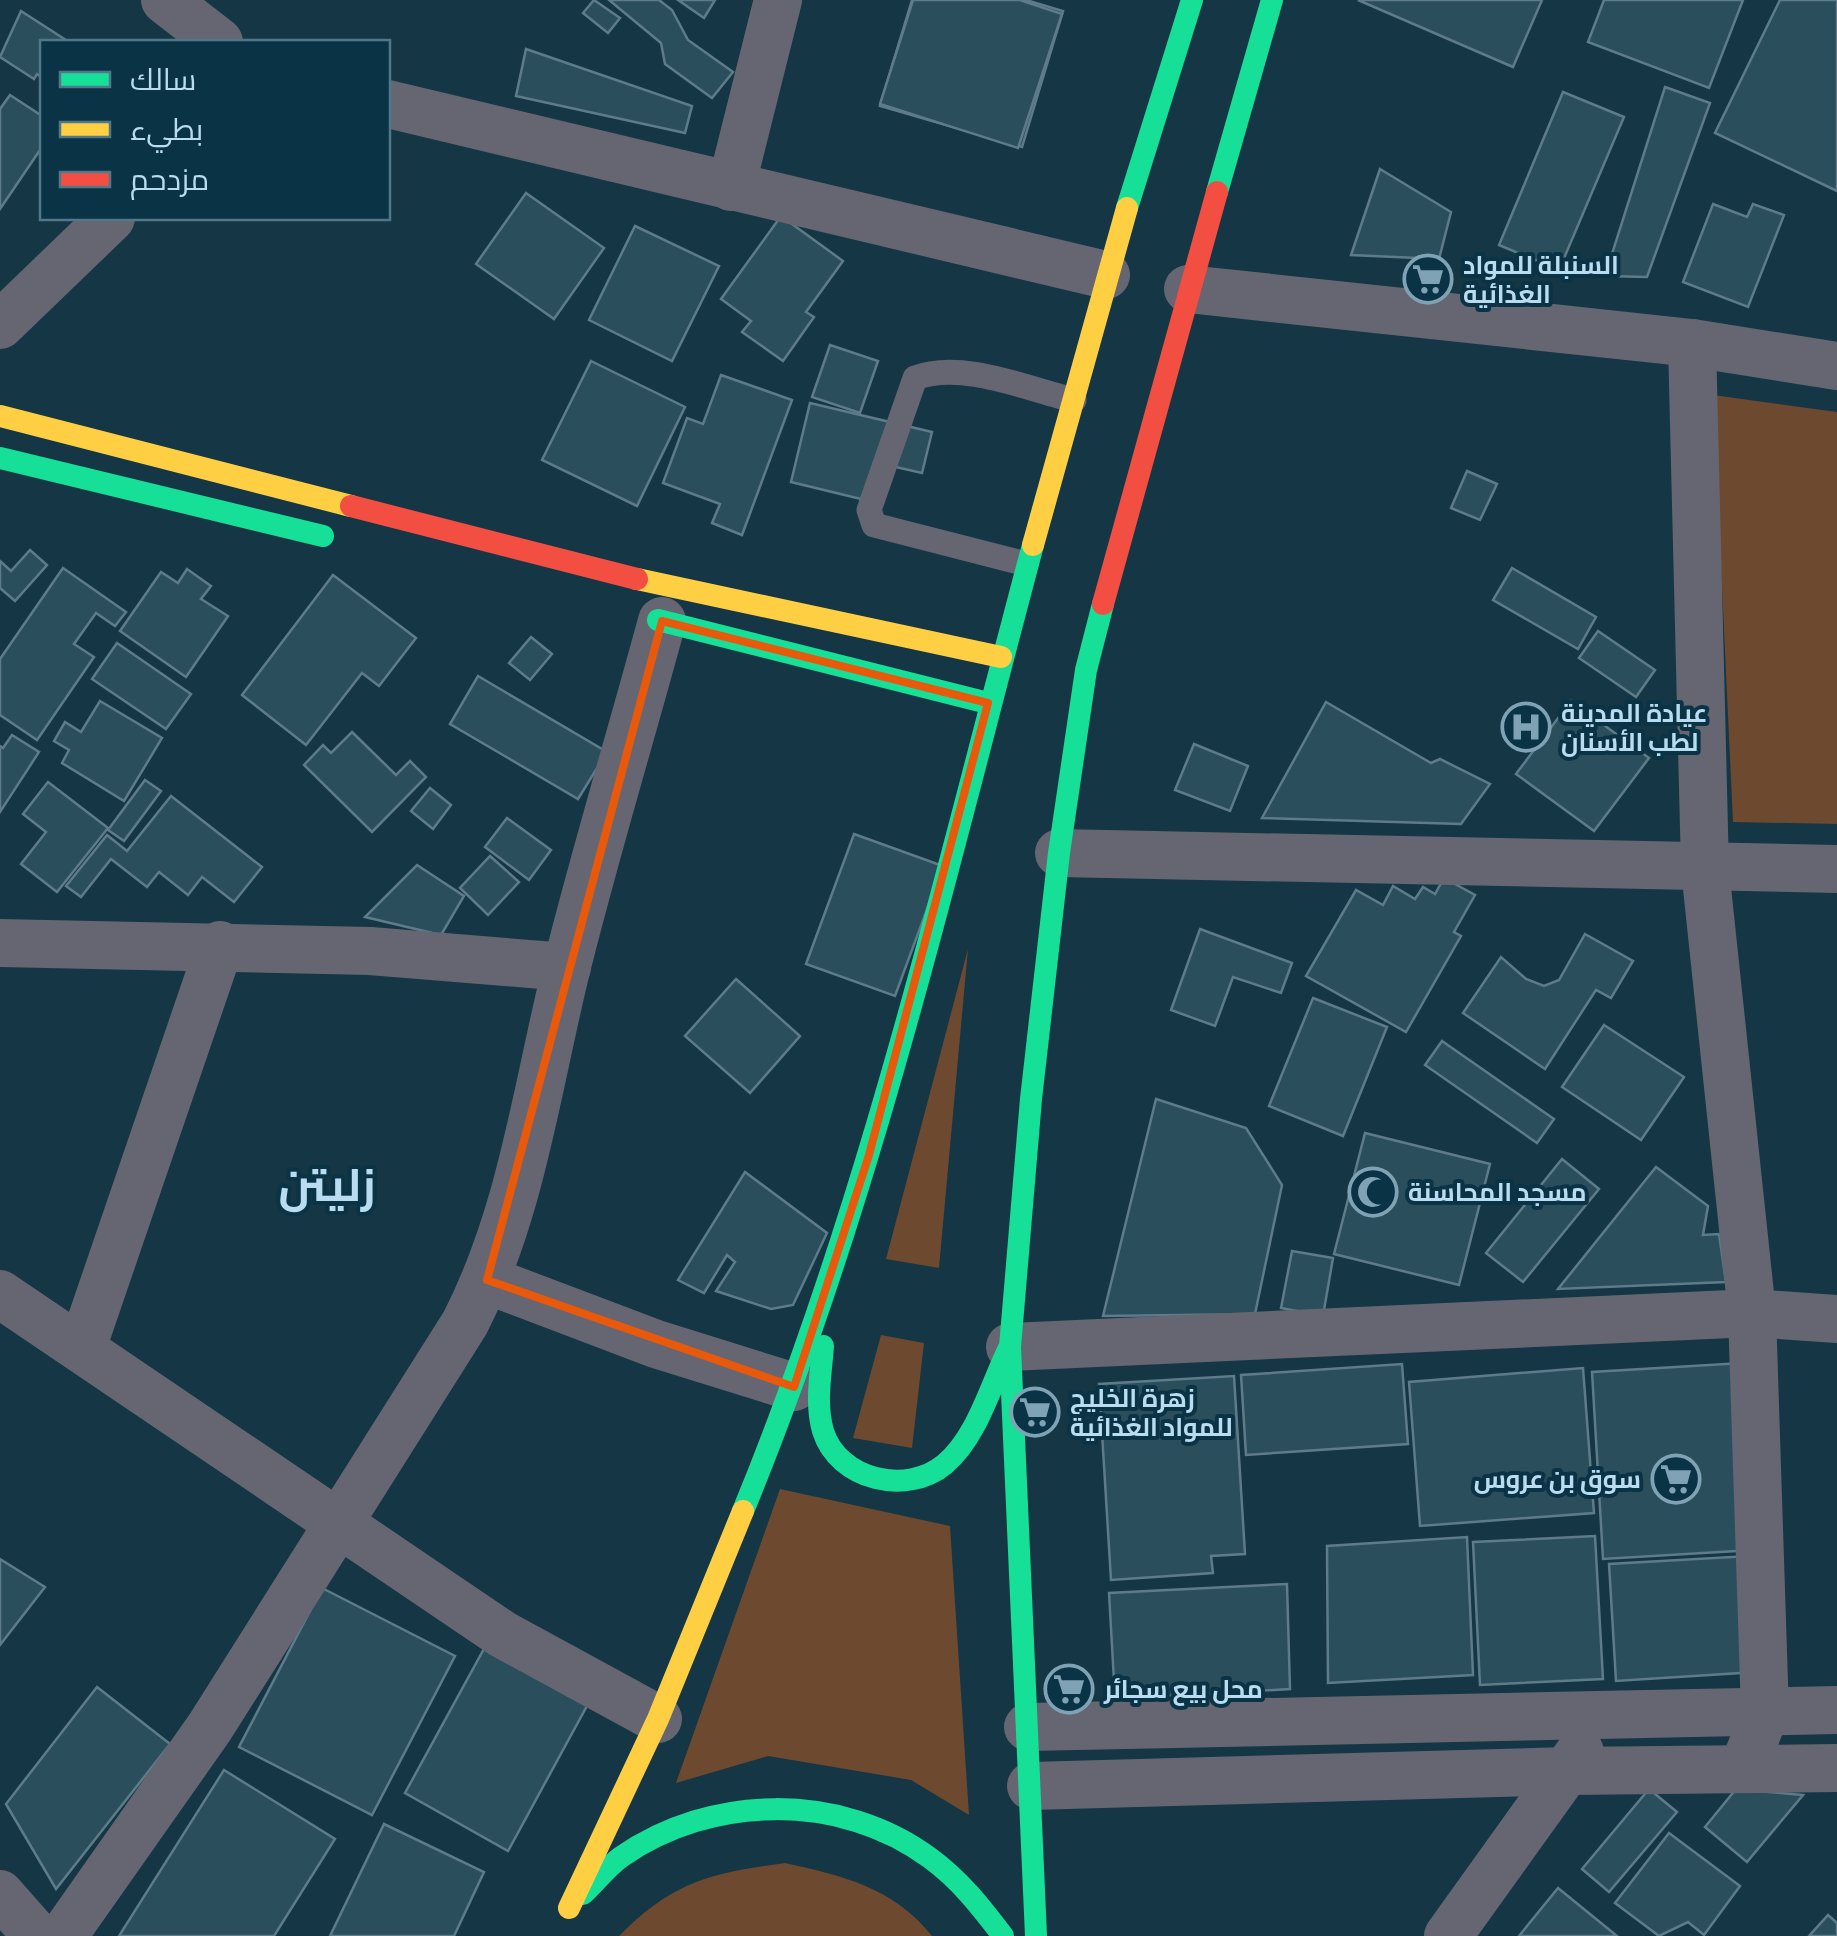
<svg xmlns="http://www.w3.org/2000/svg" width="1837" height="1936" font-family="Barlow,Cairo,sans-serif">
  <rect width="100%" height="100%" fill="#143645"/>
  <g fill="#6c492f">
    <polygon points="1713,395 1837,412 1837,824 1733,822"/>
    <polygon points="968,949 939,1268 886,1259"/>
    <polygon points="881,1335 924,1343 912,1448 853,1438"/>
    <polygon points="780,1489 950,1526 969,1815 911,1780 768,1756 676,1783"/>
    <path d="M785 1863C843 1876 893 1887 932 1936H619C673 1881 712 1873 785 1863Z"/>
  </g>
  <g fill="#2b4e5d" stroke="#5e7b89" stroke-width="2.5">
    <polygon points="594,0 620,18 608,33 583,13"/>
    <polygon points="609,0 659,0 672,10 688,40 733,72 712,98 665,64 661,43"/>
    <polygon points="678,0 715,0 704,18"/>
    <polygon points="912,0 1026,0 1063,11 1022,147 880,106"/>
    <polygon points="913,0 1020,0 1062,14 1018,148 880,104"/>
    <polygon points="1358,0 1542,0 1513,67"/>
    <polygon points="1604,0 1743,0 1709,88 1588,42"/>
    <polygon points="1780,0 1837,0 1837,191 1715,133"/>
    <polygon points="21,11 69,42 42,42 42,78 37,74 34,79 0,57"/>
    <polygon points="526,49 692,106 685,133 516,96"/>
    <polygon points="1665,87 1710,103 1647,277 1605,276"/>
    <polygon points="1563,92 1624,117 1559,270 1499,245"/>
    <polygon points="10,95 42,116 42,147 0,209 0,109"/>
    <polygon points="1380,169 1451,212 1439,259 1351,255"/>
    <polygon points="526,193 604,248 554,319 476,264"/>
    <polygon points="1713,204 1747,217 1753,204 1784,215 1748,307 1683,282"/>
    <polygon points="781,216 843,261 806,312 814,317 783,361 742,332 751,321 721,299"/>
    <polygon points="635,226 719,266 672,361 589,320"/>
    <polygon points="830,345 878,361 860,413 812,397"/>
    <polygon points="591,361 685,407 637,506 542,460"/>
    <polygon points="721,375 792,400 742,535 712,523 720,504 663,483 687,418 703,424"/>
    <polygon points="810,403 932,432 922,473 874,462 865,500 791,482"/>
    <polygon points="1467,471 1497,484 1480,520 1451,508"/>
    <polygon points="30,550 47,565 15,601 0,588 0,561 11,571"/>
    <polygon points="63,568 126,612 115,626 96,613 74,644 94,657 37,740 0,715 0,659"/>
    <polygon points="1512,568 1596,617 1578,649 1493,600"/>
    <polygon points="187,569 211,586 201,599 228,616 186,677 120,631 161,572 178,583"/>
    <polygon points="333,575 416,638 379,686 362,673 306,745 242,695"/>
    <polygon points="1598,631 1655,670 1636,697 1579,658"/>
    <polygon points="531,637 552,654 530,680 509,663"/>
    <polygon points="117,643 191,694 166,729 92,679"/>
    <polygon points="478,676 607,752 578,799 450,724"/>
    <polygon points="100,701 162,738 124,801 62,763 69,750 54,741 65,722 81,732"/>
    <polygon points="1571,701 1649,758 1594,831 1516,774"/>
    <polygon points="1326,702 1431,763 1440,759 1490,784 1461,824 1262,818"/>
    <polygon points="352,732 396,775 410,761 426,777 372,832 304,765 323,745 331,753"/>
    <polygon points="12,735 39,752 0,812 0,746 3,748"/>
    <polygon points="1194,744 1248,766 1230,811 1175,790"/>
    <polygon points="145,780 161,791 124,841 108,830"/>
    <polygon points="48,782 108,828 57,892 21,864 46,832 23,814"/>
    <polygon points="430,788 451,805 433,829 411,811"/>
    <polygon points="171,796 262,867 234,902 202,877 188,895 159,872 147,887 111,859 81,897 66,886 107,835 127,851"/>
    <polygon points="507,818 551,850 529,880 485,847"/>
    <polygon points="854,834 943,866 895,996 806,964"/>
    <polygon points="490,856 519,882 488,915 460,888"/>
    <polygon points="417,865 464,896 441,935 365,917"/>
    <polygon points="1444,878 1475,895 1454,932 1461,936 1406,1032 1306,976 1356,890 1383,905 1393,886 1415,899 1423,887 1435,894"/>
    <polygon points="1200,929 1292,963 1281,993 1233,977 1215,1026 1171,1010"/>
    <polygon points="1585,934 1633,961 1611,998 1596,990 1545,1069 1463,1013 1501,957 1526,979 1544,986 1559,980"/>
    <polygon points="736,979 800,1036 750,1093 685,1036"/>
    <polygon points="1313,998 1387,1027 1343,1136 1269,1106"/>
    <polygon points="1604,1025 1684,1077 1641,1140 1562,1087"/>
    <polygon points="1442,1041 1554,1119 1537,1143 1425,1065"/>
    <polygon points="1156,1099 1246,1128 1282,1185 1255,1314 1103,1316"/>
    <polygon points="1365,1133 1490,1164 1459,1285 1334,1254"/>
    <polygon points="1562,1159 1599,1189 1523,1282 1486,1253"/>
    <polygon points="1656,1167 1708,1206 1703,1235 1719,1234 1726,1282 1558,1289"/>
    <polygon points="745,1172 827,1233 793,1305 771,1309 716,1291 735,1262 727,1255 704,1293 678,1280"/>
    <polygon points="1292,1251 1333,1258 1323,1316 1281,1308"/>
    <polygon points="1742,1363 1753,1550 1603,1559 1592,1372"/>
    <polygon points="1402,1364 1408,1444 1246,1455 1241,1375"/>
    <polygon points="1583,1368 1594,1513 1420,1526 1409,1382"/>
    <polygon points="1234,1376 1245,1554 1211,1556 1213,1573 1111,1580 1099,1384"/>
    <polygon points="1595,1536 1603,1679 1480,1685 1473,1542"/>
    <polygon points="1467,1537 1473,1675 1328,1683 1327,1546"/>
    <polygon points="1749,1556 1756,1672 1616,1681 1609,1564"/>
    <polygon points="0,1559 45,1587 0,1645"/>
    <polygon points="1287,1584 1290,1689 1115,1699 1109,1593"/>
    <polygon points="322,1588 455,1656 372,1815 239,1747"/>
    <polygon points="485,1647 588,1704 508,1851 405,1793"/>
    <polygon points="97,1687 170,1744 56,1889 6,1804"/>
    <polygon points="224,1770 335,1839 274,1936 119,1936"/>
    <polygon points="1649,1789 1677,1812 1609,1892 1582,1869"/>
    <polygon points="1736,1789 1803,1795 1747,1862 1705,1827"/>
    <polygon points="384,1824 484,1872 454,1936 330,1936"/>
    <polygon points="1669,1833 1740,1886 1704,1935 1688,1922 1659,1936 1615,1903"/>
    <polygon points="1558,1888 1617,1936 1519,1936"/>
    <polygon points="1828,1915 1837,1923 1837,1936 1809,1936"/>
  </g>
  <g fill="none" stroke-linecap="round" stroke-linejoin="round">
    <path stroke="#656671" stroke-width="25" d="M1026 564 874 525 869 510 915 378C962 360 1027 389 1074 400"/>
    <g stroke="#656671" stroke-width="48">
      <polyline points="165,0 219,42"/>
      <polyline points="388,104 1106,275"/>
      <polyline points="731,187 778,0"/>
      <polyline points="1188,289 1692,343 1837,366"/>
      <polyline points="0,325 111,218"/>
      <polyline points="1692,343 1705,869 1752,1313 1765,1713 1743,1769"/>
      <polyline points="1059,853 1837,869"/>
      <polyline points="0,943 370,951 567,967"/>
      <polyline points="487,1280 656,1344 794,1387"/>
      <polyline points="0,1294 502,1634 658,1719"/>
      <polyline points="1010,1347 1752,1313 1837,1319"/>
      <polyline points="82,1348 220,945"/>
      <polyline points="1028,1727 1837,1710"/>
      <polyline points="1031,1786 1568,1771 1837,1768"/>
      <polyline points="0,1894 37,1936"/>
      <path d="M63 1936 210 1727 465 1323C522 1212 537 1086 567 966 596 850 631 736 662 621"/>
      <polyline points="1448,1936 1580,1752"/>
    </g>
    <g stroke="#16e098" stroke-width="22">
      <polyline points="1217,192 1272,0"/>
      <polyline points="1127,208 1192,0"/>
      <polyline points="0,458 323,536"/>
      <polyline points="658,620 988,703"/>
      <path d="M823 1346C821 1374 815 1403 823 1431 838 1480 907 1496 945 1464 977 1437 990 1387 1008 1350"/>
      <path d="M743 1511C871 1200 946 870 1033 545"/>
      <path d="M583 1894C596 1882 607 1867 621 1857 711 1794 841 1792 930 1858 960 1880 981 1907 1003 1936"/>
      <polyline points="1036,1936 1010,1347 1031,1099 1059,853 1086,670 1103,604"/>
    </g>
    <g stroke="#ffcf43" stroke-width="22">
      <polyline points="0,416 351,506"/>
      <polyline points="1033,545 1127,208"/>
      <polyline points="637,579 1001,657"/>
      <polyline points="569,1908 658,1719 743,1511"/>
    </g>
    <g stroke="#f24e42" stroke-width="22">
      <polyline points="351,506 637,579"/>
      <polyline points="1103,604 1217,192"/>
    </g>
  </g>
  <path fill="none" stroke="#e8590c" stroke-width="8" stroke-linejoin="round" d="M662 621 988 703 869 1155 794 1387 487 1280Z"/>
  <defs>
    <g id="supermarket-ring" transform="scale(2.5)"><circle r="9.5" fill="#0b3346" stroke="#7fa2b4" stroke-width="1.5"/><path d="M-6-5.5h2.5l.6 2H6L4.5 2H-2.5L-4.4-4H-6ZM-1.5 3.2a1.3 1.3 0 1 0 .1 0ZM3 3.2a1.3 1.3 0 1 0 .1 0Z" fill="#7fa2b4"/></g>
    <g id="hospital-ring" transform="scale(2.5)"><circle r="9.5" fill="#0b3346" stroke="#7fa2b4" stroke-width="1.5"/><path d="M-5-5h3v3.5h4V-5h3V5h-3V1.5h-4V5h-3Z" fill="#7fa2b4"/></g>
    <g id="mosque-ring" transform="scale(2.5)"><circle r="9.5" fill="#0b3346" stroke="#7fa2b4" stroke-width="1.5"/><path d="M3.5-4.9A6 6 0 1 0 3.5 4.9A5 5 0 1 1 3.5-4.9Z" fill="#7fa2b4"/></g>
  </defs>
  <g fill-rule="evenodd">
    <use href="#supermarket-ring" x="1428" y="279"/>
    <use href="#hospital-ring" x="1526" y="727"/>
    <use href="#mosque-ring" x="1373" y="1192"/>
    <use href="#supermarket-ring" x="1035" y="1412"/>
    <use href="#supermarket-ring" x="1676" y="1479"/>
    <use href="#supermarket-ring" x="1069" y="1689"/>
  </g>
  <g text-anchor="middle" stroke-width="8" stroke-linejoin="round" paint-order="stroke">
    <g font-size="25" font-weight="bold" fill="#b9dcf0" stroke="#0b3346" text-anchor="start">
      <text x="1463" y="274">السنبلة للمواد<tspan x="1463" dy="29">الغذائية</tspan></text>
      <text x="1561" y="722">عيادة المدينة<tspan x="1561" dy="29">لطب الأسنان</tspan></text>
      <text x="1408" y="1201">مسجد المحاسنة</text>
      <text x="1070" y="1407">زهرة الخليج<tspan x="1070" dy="29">للمواد الغذائية</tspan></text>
      <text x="1641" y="1488" text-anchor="end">سوق بن عروس</text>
      <text x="1104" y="1698">محل بيع سجائر</text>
    </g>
    <g font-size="45" font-weight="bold" fill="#b9dcf0" stroke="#0b3346">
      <text x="327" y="1201">زليتن</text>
    </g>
  </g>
  <rect x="40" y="40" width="350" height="180" fill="#0b3346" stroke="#51778a" stroke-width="2.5"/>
  <rect x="60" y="72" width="50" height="15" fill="#16e098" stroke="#51778a" stroke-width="2.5"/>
  <text x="130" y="90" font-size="30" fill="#b9dcf0">سالك</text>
  <rect x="60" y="122" width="50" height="15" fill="#ffcf43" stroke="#51778a" stroke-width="2.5"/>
  <text x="130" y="140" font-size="30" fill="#b9dcf0">بطيء</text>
  <rect x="60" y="172" width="50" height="15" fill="#f24e42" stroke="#51778a" stroke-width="2.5"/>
  <text x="130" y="190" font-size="30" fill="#b9dcf0">مزدحم</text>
</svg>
